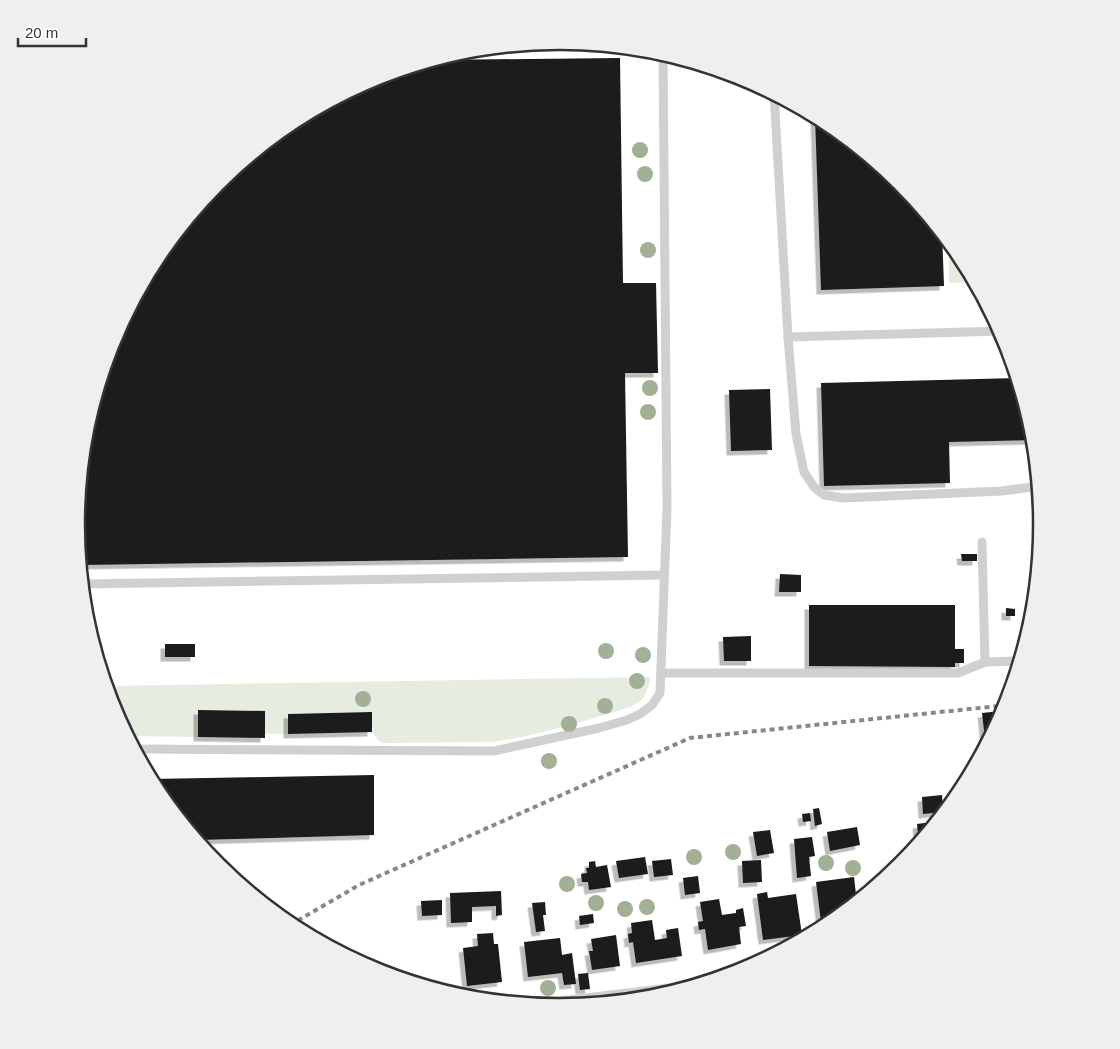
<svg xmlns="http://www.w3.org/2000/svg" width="1120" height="1049" font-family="Arial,sans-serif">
  <defs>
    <filter id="shadow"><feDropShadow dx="-4.5" dy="4.5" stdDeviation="0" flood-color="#0004"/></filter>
  </defs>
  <rect width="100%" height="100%" fill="#fff"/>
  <g fill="#e6ecdf">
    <polygon points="949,240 962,256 976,282 949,283"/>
    <path d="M650 677V683L644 697 639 702 630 707 575 724 523 737 490 742 383 743C370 737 373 724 371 712L288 714V734H265V711L199 710 198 737 128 736 113 709 106 686Z"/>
  </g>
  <g fill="#1a1a1a" filter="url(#shadow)">
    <polygon points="620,58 623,283 656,283 658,373 625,373 628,557 81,565 77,524 86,430 114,339 158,256 218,183 292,123 375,78 434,60"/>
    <polygon points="815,116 829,123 902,183 942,232 944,286 821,290"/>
    <polygon points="1018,378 1034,431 1035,440 949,442 950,483 824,486 821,383"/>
    <polygon points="770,389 772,450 731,451 729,390"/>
    <polygon points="961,554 977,554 977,561 962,561"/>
    <polygon points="780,574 801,575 801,592 779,592"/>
    <polygon points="809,605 955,605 955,649 964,649 964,663 955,663 955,667 809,666"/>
    <polygon points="1006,608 1015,609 1015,616 1006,616"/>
    <polygon points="751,636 751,661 724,661 723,637"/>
    <rect x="165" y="644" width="30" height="13"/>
    <polygon points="198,710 265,711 265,738 198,737"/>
    <polygon points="1001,711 1002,718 986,748 982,713"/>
    <polygon points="372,712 372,732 288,734 288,714"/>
    <polygon points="374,775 374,835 197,840 158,793 151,779"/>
    <polygon points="942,795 943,812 923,814 922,797"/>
    <polygon points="819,808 822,824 815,826 813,809"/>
    <polygon points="810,813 811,821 803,822 802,814"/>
    <polygon points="932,822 932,829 919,845 917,824"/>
    <polygon points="857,827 860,845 830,851 827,832"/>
    <polygon points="770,830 774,853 757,856 753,832"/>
    <polygon points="812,837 815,856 809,857 811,876 797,878 794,839"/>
    <polygon points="645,857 648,874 619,878 616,861"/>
    <polygon points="671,859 673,875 654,877 652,861"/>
    <polygon points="761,860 762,882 743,883 742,861"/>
    <polygon points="595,861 596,867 607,865 611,887 589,890 588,882 582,882 581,874 587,873 586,868 589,868 589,862"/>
    <polygon points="698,876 700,893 685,895 683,878"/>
    <polygon points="854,877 857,903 822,930 816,882"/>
    <polygon points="501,891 502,915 496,916 496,906 472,907 472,922 451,923 450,893"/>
    <polygon points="767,892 768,898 796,894 802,935 763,940 757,894"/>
    <polygon points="719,899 722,915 736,913 736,910 743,908 746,926 739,927 741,944 708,950 705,929 699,930 698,922 703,921 700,902"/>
    <polygon points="442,900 442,915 422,916 421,901"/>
    <polygon points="545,902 546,915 543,915 545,931 536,932 532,903"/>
    <polygon points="593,914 594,923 580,925 579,916"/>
    <polygon points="652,920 655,940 667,938 666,930 678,928 682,956 636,963 633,942 629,943 628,934 632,933 631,923"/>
    <polygon points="493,933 494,944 498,944 502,982 467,986 463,948 478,946 477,934"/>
    <polygon points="616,935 620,966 592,970 589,951 593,951 591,939"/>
    <polygon points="560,938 562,955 572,953 576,984 564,985 562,973 528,977 524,942"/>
    <polygon points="588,973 590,989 580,990 578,974"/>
  </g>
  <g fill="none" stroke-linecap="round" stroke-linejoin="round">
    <g stroke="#d0d0d0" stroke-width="9">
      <polyline points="774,93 788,337 1002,331"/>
      <polyline points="788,337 796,434 804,472 814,487 824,495 843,498 1002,491 1039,486"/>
      <polyline points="83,584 664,575"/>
      <polyline points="985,662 1016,661 1021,663"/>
      <polyline points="661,673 958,673 985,662 982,542"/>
      <polyline points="135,749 494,751 599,728 627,720 640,714 652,705 660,693 667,508 663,53"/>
    </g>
    <polyline stroke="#d0d0d0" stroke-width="19" points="553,1007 677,992"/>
    <polyline stroke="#888" stroke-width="4" stroke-dasharray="5 4" stroke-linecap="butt" points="290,925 359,885 690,738 1008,705"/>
  </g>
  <g fill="#a2b095">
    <circle cx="640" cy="150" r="8"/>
    <circle cx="645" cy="174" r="8"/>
    <circle cx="648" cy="250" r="8"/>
    <circle cx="650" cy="388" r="8"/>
    <circle cx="648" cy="412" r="8"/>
    <circle cx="606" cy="651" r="8"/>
    <circle cx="643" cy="655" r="8"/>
    <circle cx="637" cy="681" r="8"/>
    <circle cx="363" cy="699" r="8"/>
    <circle cx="605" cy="706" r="8"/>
    <circle cx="569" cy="724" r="8"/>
    <circle cx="549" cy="761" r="8"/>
    <circle cx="733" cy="852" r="8"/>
    <circle cx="694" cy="857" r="8"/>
    <circle cx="826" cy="863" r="8"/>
    <circle cx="853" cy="868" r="8"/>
    <circle cx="567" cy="884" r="8"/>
    <circle cx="596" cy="903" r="8"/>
    <circle cx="647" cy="907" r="8"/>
    <circle cx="625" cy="909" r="8"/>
    <circle cx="548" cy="988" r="8"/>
  </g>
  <path d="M0 0H1120V1049H0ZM85 524a474 474 0 1 1 948 0a474 474 0 1 1-948 0Z" fill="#efefef" fill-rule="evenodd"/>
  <path fill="none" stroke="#333" stroke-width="2.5" d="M85 524a474 474 0 1 1 948 0a474 474 0 1 1-948 0Z"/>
  <path d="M18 38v8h68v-8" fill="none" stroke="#333333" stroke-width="2.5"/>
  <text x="25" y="38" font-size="15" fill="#333333" stroke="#ffffff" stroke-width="4" paint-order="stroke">20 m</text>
</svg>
